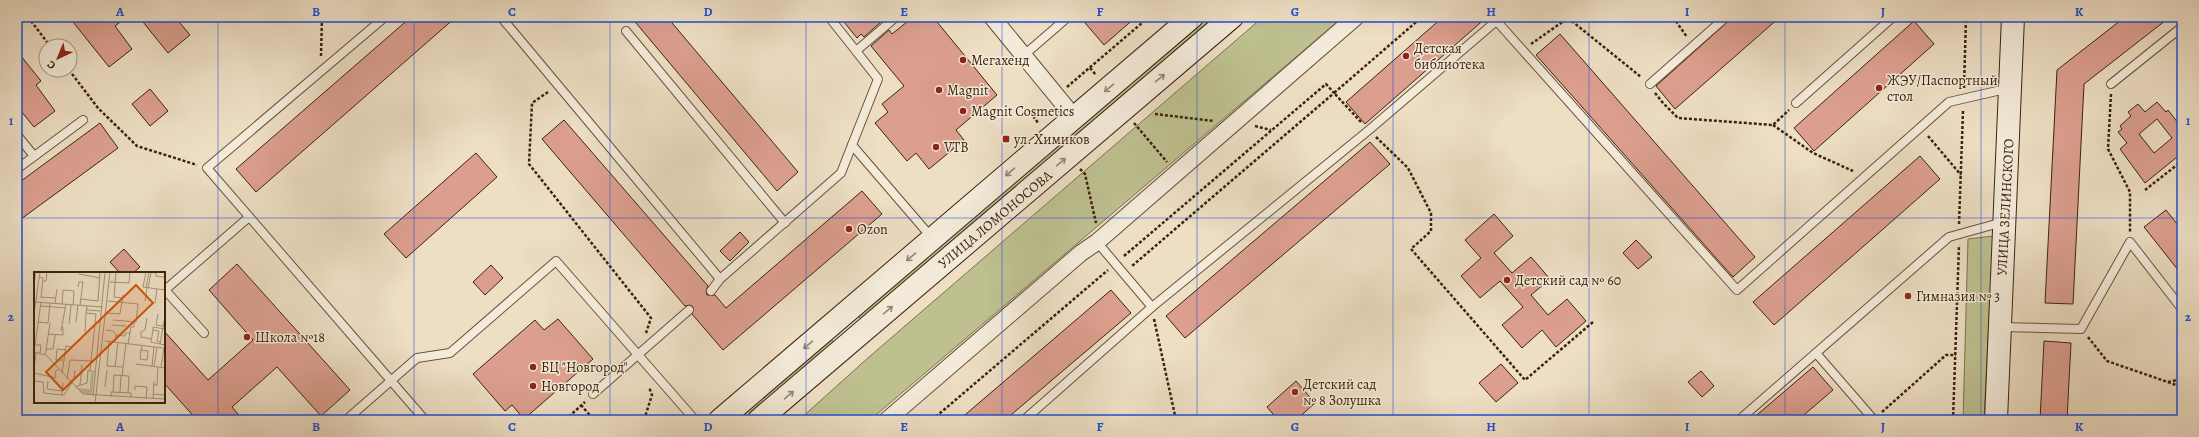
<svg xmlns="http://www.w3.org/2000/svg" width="2199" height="437" font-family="Alegreya,serif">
  <rect width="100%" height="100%" fill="#eddec4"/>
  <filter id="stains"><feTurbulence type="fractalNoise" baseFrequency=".005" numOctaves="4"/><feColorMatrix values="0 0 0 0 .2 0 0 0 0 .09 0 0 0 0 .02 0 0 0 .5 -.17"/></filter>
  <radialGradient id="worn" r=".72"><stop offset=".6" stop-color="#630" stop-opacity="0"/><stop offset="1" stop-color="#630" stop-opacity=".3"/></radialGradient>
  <g fill="#bec090" stroke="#7c724e">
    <polygon points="1205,17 1219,17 862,321 857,314"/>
    <polygon points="1263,17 1343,17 870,420 799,420 869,357"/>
    <polygon points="1993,236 1984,420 1963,420 1968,239"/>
    <polygon points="829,337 835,344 746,420 732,420"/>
  </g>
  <g fill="#dc9f8f" stroke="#3b230c" fill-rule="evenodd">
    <polygon points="69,17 127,17 115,26 132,49 109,67"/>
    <polygon points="139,17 175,17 190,35 168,53"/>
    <polygon points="411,17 456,17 256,192 236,169"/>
    <polygon points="631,17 667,17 798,172 777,191"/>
    <polygon points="840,17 879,17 882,21 864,37 861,34 857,38"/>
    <polygon points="913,17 933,17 997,95 956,130 964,140 929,169 916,153 907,161 875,123 888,112 882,104 904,86 871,46 889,30 892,34"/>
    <polygon points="1080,17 1136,17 1104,45"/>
    <polygon points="1443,17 1487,17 1365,124 1346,102"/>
    <polygon points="1733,17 1780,17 1675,109 1656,86"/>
    <polygon points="2125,17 2170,17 2084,84 2073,304 2045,303 2057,70"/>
    <polygon points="1914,21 1934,44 1814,151 1794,128"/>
    <polygon points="1560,34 1755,257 1733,277 1536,55"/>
    <polygon points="17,51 41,81 36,85 55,111 34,127 17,106"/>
    <polygon points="150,89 168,111 150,126 132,104"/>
    <path d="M2157 102 2166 112 2168 110 2182 128V153L2145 183 2120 149 2127 143 2118 132 2122 129 2120 126 2131 116 2128 112 2138 104 2145 112ZM2157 119 2172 138 2154 153 2139 134Z"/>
    <polygon points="564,120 708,286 706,291 707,295 715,295 726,308 862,191 882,214 723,350 692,314 693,307 690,305 685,306 542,139"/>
    <polygon points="100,123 118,148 17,222 17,184"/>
    <polygon points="1370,142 1390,164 1185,338 1166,316"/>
    <polygon points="476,153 497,177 406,258 384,234"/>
    <polygon points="1920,156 1940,179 1774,325 1753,302"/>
    <polygon points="2166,210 2182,230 2182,275 2144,227"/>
    <polygon points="1494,214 1513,236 1494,253 1512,273 1531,257 1550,279 1531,295 1548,315 1567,299 1586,321 1556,347 1542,330 1522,348 1502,325 1523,307 1500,281 1480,298 1461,276 1481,258 1465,240"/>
    <polygon points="740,232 749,242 730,261 720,251"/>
    <polygon points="1636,240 1652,257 1638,269 1623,253"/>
    <polygon points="124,249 140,267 133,273 120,273 110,262"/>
    <polygon points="237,264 350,390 321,416 277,367 232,407 243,420 197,420 164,383 164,331 208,380 253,340 209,290"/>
    <polygon points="491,265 503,278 485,295 473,282"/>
    <polygon points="1111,290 1131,313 1005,420 959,420"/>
    <polygon points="558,319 593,359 524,419 512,405 505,411 473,374 535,320 544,330"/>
    <polygon points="2044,341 2071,343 2067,420 2040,420"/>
    <polygon points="1501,364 1518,383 1496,402 1479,383"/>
    <polygon points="1813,367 1833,390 1798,420 1751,420"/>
    <polygon points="1701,371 1714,386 1702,397 1688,382"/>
    <polygon points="1296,381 1315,403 1296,420 1278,420 1267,407"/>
  </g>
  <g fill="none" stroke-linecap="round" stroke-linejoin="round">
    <g stroke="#68523a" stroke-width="10">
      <g id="lane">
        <polyline points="385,17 207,168 425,420"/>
        <polyline points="501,17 720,279"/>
        <polyline points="829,17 856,51 896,17"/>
        <polyline points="1493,17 1737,290 1949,102 2010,88"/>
        <polyline points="626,31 785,223"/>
        <polyline points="856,51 878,79 852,145 932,238"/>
        <polyline points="1023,56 1068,17"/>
        <polyline points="1650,84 1726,17"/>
        <polyline points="2111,84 2182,27"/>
        <polyline points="1796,103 1893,17"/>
        <polyline points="17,135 34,156"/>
        <polyline points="17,169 83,120"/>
        <polyline points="1097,242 1152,307"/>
        <polyline points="711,291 720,279 841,173 852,145"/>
        <polyline points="2000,327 2081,329 2130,242 2182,309"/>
        <polyline points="204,333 165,290 249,217"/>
        <polyline points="1816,353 1874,420"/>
        <polyline points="593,394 689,310"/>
        <polyline points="346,420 417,358 450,353 556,261 695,420"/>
        <polyline points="1024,420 1152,307 1369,130 1501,17"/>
        <polyline points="1739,420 1949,237 2003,222"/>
      </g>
    </g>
    <g stroke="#68523a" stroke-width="18">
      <g id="street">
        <polyline points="992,17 1074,117"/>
        <polyline points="887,420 1081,253 1097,242 1356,17"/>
      </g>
    </g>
    <g stroke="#3b230c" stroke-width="24">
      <g id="secondary">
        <polyline points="720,420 1192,17"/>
        <polyline points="759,420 1232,17"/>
        <polyline points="1996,420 2013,17"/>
      </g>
    </g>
    <g stroke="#3b230c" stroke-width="2.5" stroke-dasharray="3 2" stroke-linecap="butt">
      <polyline points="28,17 50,46"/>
      <polyline points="1673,17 1687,37"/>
      <polyline points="1531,44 1568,18 1641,77"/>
      <polyline points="321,56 322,17"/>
      <polyline points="1090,68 1096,75"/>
      <polyline points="69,70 98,108 137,146 197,165"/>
      <polyline points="1067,87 1149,17"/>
      <polyline points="1964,88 1966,17"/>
      <polyline points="548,92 532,103 529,164 651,318 646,333"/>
      <polyline points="1655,93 1663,103 1678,118 1773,125 1789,110"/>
      <polyline points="2111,94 2108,149 2130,192 2130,232"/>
      <polyline points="1155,114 1214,121"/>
      <polyline points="1033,116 1039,124"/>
      <polyline points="1361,122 1334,93 1422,17"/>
      <polyline points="1134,123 1167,162"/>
      <polyline points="1773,125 1813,153 1853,171"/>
      <polyline points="1255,126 1271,130"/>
      <polyline points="1928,136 1961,175"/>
      <polyline points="1376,137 1408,168 1431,213 1431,231 1411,249 1525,380 1593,322"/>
      <polyline points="1080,169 1085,174 1096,223"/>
      <polyline points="2145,190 2182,161"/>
      <polyline points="1959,224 1963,111"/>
      <polyline points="1124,256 1326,84 1334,93 1132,266"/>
      <polyline points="1154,319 1176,420"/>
      <polyline points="2088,337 2107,361 2182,387"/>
      <polyline points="2168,382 2182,379"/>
      <polyline points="581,405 594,420"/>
      <polyline points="1882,412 1946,355 1956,355"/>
      <polyline points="565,420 585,402"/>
      <polyline points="644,420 652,395 649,387"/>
      <polyline points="932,420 1108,270"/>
      <polyline points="1953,420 1959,245"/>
    </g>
    <use href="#lane" stroke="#f3ead9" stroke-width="8"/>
    <use href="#street" stroke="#f3ead9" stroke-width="16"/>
    <use href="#secondary" stroke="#f3ead9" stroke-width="22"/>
  </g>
  <defs><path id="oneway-shaft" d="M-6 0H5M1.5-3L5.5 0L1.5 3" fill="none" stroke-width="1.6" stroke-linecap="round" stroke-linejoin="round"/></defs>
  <g stroke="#978672">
    <use href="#oneway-shaft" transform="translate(1160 78) rotate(-40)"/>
    <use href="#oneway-shaft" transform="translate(1109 88) rotate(140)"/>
    <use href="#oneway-shaft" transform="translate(1061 162) rotate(-40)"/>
    <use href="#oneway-shaft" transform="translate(1010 172) rotate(139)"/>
    <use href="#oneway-shaft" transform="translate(911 257) rotate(140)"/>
    <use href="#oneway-shaft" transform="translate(888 310) rotate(-40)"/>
    <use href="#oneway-shaft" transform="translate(808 345) rotate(140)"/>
    <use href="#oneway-shaft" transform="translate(789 395) rotate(-40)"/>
  </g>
  <path fill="none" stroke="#1d4ed8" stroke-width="1" stroke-opacity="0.55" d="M218 17V420M414 17V420M610 17V420M806 17V420M1002 17V420M1197 17V420M1393 17V420M1589 17V420M1785 17V420M1981 17V420M17 218H2182"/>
  <g fill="#8f2418" stroke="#f3ead9" stroke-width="1.5">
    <circle cx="1406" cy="56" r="4"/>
    <circle cx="963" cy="60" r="4"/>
    <circle cx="1879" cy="88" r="4"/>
    <circle cx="939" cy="90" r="4"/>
    <circle cx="963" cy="111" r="4"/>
    <rect x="1002" y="135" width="8" height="8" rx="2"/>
    <circle cx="936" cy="147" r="4"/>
    <circle cx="849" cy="229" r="4"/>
    <circle cx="1507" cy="280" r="4"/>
    <circle cx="1908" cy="296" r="4"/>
    <circle cx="247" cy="337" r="4"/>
    <circle cx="533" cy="367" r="4"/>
    <circle cx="533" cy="386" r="4"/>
    <circle cx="1295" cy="392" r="4"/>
  </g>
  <g text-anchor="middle" stroke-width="3" stroke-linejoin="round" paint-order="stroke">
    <g font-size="14" fill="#3b230c" stroke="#f3ead9" text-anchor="start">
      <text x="1414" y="53">Детская<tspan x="1414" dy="16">библиотека</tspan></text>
      <text x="971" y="65">Мегахенд</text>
      <text x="1887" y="85">ЖЭУ/Паспортный<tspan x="1887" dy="16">стол</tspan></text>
      <text x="947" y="95">Magnit</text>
      <text x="971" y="116">Magnit Cosmetics</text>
      <text x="1014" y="144">ул. Химиков</text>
      <text x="944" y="152">VTB</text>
      <text x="857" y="234">Ozon</text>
      <text x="1515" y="285">Детский сад № 60</text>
      <text x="1916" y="301">Гимназия № 3</text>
      <text x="255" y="342">Школа №18</text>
      <text x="541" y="372">БЦ "Новгород"</text>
      <text x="1303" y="389">Детский сад<tspan x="1303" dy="16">№ 8 Золушка</tspan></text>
      <text x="541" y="391">Новгород</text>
    </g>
    <g font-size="14" fill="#3b230c" stroke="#f3ead9">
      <text transform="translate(2005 207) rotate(-87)" y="5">УЛИЦА ЗЕЛИНСКОГО</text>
      <text transform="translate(995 219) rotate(-40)" y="5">УЛИЦА ЛОМОНОСОВА</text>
    </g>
  </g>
  <g transform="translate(34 272)">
    <rect width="131" height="131" fill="#eddec4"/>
    <path d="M57 101H60L58 123 47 121 44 116 56 117Z" fill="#bec090"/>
    <path fill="none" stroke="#a6937a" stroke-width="1" d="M82 0 80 25 89 26M112 0 109 15 131 18M122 0V4L130 5M45 2 66 6M5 5 9 6 7 26M9 9H12L13 0M76 10 95 11 96 0M0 12 2 0M44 15 45 10H49L46 33M112 16 115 0 122 1M114 16 117 1M7 25 22 26M47 27 64 29 66 0M74 29 104 32 102 50 79 48M111 29 113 16M1 30 69 35M21 31 23 17M121 31 123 17M28 32 29 18 40 19 39 33M7 34 32 36M53 34 52 41 62 42 56 99 61 100M53 38 66 39M0 41 6 0M73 41 86 42 89 23M124 42 122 53 129 54M113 46 111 58 107 60V65L117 67M4 50 14 51 16 31M42 50 44 33M35 52 37 33M78 53 92 54M72 58 79 59 82 63M119 58 117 70 131 73M27 59 32 32M51 60 52 41M14 62 29 63V55M71 69 129 76M75 69 73 94 89 95M81 70 82 63 91 64V61H96M127 70 123 69 125 59 119 58V55L131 57M94 72 97 55H100V50M126 72 131 44M12 78 16 51M107 78 114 79 113 88 106 87 107 78 108 74M0 80 12 83 49 122 131 127M6 81 7 73H1L7 30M11 82 13 77H19L21 63M31 88H22L23 77 32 78M102 92 131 96M118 94 120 75M120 94 123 76M81 95 84 70M127 95 130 76M0 97 2 81M0 101 22 106 21 100 24 97M28 101 32 74 37 75M88 104 92 71M33 107 36 88 58 89M0 109 9 110 10 121 28 123M14 109 13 117 28 119M29 111 28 123H30L40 107 41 98M53 111 54 98 56 99M46 113 48 93M120 113H123L124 95M41 115 53 111M71 115 73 98M101 118V114L113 115 112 127M79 120 80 103 95 104 94 121M86 120 87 104M119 122 131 123M59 124 71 0M77 125V120L97 121V126M119 127 120 109M61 131 76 0"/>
    <path fill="#d7540c" fill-opacity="0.15" stroke="#d7540c" stroke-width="2" d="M102 13 119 31 29 118 12 100Z"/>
    <rect width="131" height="131" fill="none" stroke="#3b230c" stroke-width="2"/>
  </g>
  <rect width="2199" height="437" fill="none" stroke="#eddec4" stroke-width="44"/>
  <g transform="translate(58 58) rotate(224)"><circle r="19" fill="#f3ead9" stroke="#a99a87"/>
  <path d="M0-3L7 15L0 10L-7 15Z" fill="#8f2418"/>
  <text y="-6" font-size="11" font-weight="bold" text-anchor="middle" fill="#3b230c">С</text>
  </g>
  <rect x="22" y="22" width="2155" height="393" fill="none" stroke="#1d4ed8" stroke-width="1.5"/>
  <g font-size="13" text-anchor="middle" font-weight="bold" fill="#1d4ed8">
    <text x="120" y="16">A</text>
    <text x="316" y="16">B</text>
    <text x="512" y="16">C</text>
    <text x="708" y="16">D</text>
    <text x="904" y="16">E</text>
    <text x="1100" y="16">F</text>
    <text x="1295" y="16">G</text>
    <text x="1491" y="16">H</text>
    <text x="1687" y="16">I</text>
    <text x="1883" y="16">J</text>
    <text x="2079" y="16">K</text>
    <text x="11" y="125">1</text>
    <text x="2188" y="125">1</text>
    <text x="11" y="321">2</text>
    <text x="2188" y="321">2</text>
    <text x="120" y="431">A</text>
    <text x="316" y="431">B</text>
    <text x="512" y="431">C</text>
    <text x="708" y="431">D</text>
    <text x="904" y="431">E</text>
    <text x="1100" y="431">F</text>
    <text x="1295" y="431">G</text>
    <text x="1491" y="431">H</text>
    <text x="1687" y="431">I</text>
    <text x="1883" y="431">J</text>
    <text x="2079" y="431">K</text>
  </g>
  <rect width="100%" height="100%" filter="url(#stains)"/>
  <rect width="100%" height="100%" fill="url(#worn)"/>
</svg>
